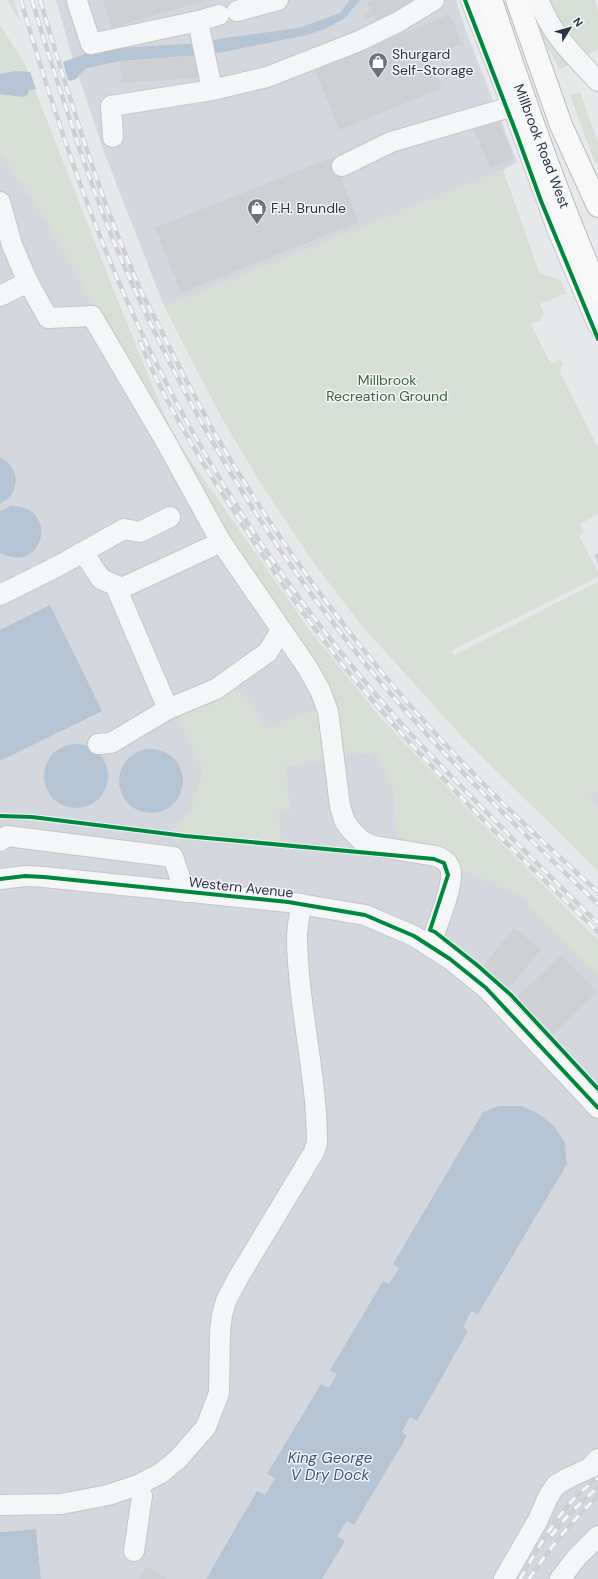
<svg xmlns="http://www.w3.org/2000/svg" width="598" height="1579" font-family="'DM Sans',sans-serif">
  <rect width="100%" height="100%" fill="#e6e8ea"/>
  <g fill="#d4d7dd">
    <polygon points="56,0 456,0 465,29 517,162 503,170 164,306 104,152 73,60"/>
    <polygon points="0,63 196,490 334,692 598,969 598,1579 41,1579 36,1529 0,1532"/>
    <polygon points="598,791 598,810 589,796"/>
  </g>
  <g fill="#d6ded6">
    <polygon points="7,0 14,0 20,22"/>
    <polygon points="550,0 595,0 598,12 598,49 585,56 560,24"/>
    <path d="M539 23 569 64 560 70C553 54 542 41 536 25Z"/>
    <path d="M0 25 24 62 114 291 166 419 179 444 311 632 379 716 473 815 598 940V977L521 897 397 841 392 785 377 753 352 755 286 767 290 811H279L281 844 172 831 190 810 200 782 202 770 178 717 229 687C250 695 255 709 265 728L316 709 312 661 174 450 52 231 0 151Z"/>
    <polygon points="580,92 598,143 598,164 594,160 570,95"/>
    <polygon points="503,170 539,272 561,281 566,293 540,304 544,314 541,320 531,324 551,364 560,359 563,364 561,368 560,373 598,448 598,514 580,524 584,533 579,536 598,572 598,577 451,651 454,655 598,582 598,791 589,796 598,810 598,871 467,742 362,626 311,559 261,484 219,413 164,306"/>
  </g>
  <g fill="#b4c4d5">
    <polygon points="350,0 360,0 345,18 325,29 303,36 213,54 120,61 87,68 82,72 76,79 71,81 68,80 63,62 99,49 203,43 224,38 299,28 340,13"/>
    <polygon points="17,71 30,72 36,89 29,90 28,94 23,97 0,94 0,74"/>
    <path d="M0 457C20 468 22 492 0 504Z"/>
    <path d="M11 506C61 506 43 576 0 553V511Z"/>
    <polygon points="50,605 102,711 0,761 0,630"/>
    <circle cx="76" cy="776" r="32"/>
    <circle cx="151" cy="781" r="32"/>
    <polygon points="499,1106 522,1106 539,1114 554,1126 565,1143 567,1164 478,1314 471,1311 463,1327 468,1331 417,1421 410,1417 402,1432 407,1436 354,1525 347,1521 337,1536 345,1541 322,1579 206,1579 257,1491 265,1495 275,1478 267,1474 321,1384 329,1388 337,1374 330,1370 383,1281 389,1284 399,1268 393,1264 483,1112"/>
    <polygon points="36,1529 41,1579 0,1579 0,1532"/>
  </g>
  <g fill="#ced0d3">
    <polygon points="103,0 208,0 111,28"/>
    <polygon points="373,0 418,0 377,22 374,15 367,19 364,14 371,10 367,3"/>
    <polygon points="450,14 462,44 429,57 442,88 339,130 315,70"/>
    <polygon points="197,56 198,78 121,83 120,61"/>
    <polygon points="499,121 514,159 490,168 474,130"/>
    <polygon points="333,157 359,222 181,293 155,228"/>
    <polygon points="598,553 598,564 594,555"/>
    <polygon points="514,928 541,949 509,989 482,967"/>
    <polygon points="562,955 597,992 553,1034 517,997"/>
    <polygon points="146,1566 168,1579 139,1579"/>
  </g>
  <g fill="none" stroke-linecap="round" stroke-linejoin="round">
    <g stroke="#c4c6c8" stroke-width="22">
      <g id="minor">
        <polyline points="471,0 512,105 558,231 598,325"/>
        <path d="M539 0C549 32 575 57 598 81"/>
        <polyline points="77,1 91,44 198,21 219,15"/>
        <polyline points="237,11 278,0"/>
        <polyline points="198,21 212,90"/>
        <polyline points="113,137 111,106 212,90 267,77 359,41 398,22 434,0"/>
        <polyline points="342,166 391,142 500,110 512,105"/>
        <polyline points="0,202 12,245 28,282 0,296"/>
        <polyline points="28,282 48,318 92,316 166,442 221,542 122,588 101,579 83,552"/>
        <path d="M221 542 307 667 320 690 328 711 340 806 345 822 352 831 361 840 374 846 436 856C443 859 447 861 450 868 456 882 435 930 430 946"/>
        <polyline points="115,585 168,709 216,689 268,652 281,630"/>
        <polyline points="0,595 58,566 124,529 140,532 170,517"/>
        <polyline points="98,744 111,743 168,709"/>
        <polyline points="0,841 7,836 173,857 185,892"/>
        <polyline points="0,879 25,876 44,877 288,902 365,915 414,936 450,959 486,988 598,1108"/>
        <polyline points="0,1505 61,1504 108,1495 138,1485"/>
        <path d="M134 1551 142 1496 138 1485 161 1473 178 1459 206 1427 219 1393 220 1331 222 1315 226 1301 238 1278 314 1152 317 1143C317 1074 298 1007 297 938 297 927 300 915 301 904"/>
        <polyline points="504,1579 538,1520 548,1497 556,1485 568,1478 590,1468 598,1459"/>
        <polyline points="560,1579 577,1557 598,1536"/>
      </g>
    </g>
    <g stroke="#b8bbbf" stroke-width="24">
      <g id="highway">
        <path d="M491 0C523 98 557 196 598 290"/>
        <polyline points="517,0 561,125 598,206"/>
      </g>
    </g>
    <use href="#minor" stroke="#f5f6f7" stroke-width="20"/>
    <use href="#highway" stroke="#f8f8f8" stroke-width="22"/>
    <g stroke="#cecfd2" stroke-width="4.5">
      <g id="rail">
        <path d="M21 0C60 135 106 269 172 394 234 511 310 622 399 721 434 760 471 796 507 833 537 863 567 894 598 923"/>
        <path d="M32 0C45 45 60 90 75 135 91 183 108 231 129 277 185 403 255 523 340 632 416 731 507 818 598 904"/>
        <path d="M40 0C58 60 76 120 97 179 109 216 125 253 140 289 147 304 155 318 162 332 178 366 196 399 214 432 284 552 369 666 466 766 508 810 553 851 598 892"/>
        <path d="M140 342C164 401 198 457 233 510 267 563 303 615 342 664 420 760 509 847 598 932"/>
        <polyline points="551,1536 569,1514 598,1487"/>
        <path d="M520 1579C542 1542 562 1503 598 1478"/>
        <path d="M529 1579C549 1549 571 1522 598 1496"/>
      </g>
    </g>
    <use href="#rail" stroke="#f4f6f9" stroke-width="3" stroke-dasharray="9" stroke-linecap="butt"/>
    <g stroke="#f4f6f9" stroke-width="6">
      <g id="cycleway">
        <polyline points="465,0 517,135 541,201 598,339"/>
        <polyline points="0,816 32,817 185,836 434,859 444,863 448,875 430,930 435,932 477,965 511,995 598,1089"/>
        <polyline points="0,879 25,876 44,877 288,902 365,915 414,936 450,959 486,988 598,1108"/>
      </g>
    </g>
    <use href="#cycleway" stroke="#00873e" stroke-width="4"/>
  </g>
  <defs>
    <g id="shop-pin" transform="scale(1)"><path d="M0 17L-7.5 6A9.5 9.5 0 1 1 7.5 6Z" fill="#6c737f" stroke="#f4f6f9"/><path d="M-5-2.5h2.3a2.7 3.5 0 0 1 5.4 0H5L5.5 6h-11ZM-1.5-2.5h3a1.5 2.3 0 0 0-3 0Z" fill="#fff"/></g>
  </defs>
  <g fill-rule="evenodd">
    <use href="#shop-pin" x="378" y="62"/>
    <use href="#shop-pin" x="257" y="208"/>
  </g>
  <g text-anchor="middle" stroke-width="3" stroke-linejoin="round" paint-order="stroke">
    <g font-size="14" fill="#2b3445" stroke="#f4f6f9" text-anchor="start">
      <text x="392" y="59">Shurgard<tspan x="392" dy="16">Self-Storage</tspan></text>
      <text x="271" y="213">F.H. Brundle</text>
    </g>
    <g font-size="14" fill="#2b3445" stroke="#f4f6f9">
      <text transform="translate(542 146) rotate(69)" y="5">Millbrook Road West</text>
      <text transform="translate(241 887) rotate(6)" y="5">Western Avenue</text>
    </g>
    <g font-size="14" fill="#3f6138" stroke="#f4f6f9">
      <text x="387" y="385">Millbrook<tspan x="387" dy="16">Recreation Ground</tspan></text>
    </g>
    <g font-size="15" font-style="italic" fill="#34527a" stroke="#f4f6f9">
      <text x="330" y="1463">King George<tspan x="330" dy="17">V Dry Dock</tspan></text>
    </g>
  </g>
  <g transform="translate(570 28) rotate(53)" stroke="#f4f6f9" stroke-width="3" paint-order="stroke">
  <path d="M0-3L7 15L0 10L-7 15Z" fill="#2b3445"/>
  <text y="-6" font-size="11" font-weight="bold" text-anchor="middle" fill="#2b3445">N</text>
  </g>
</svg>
